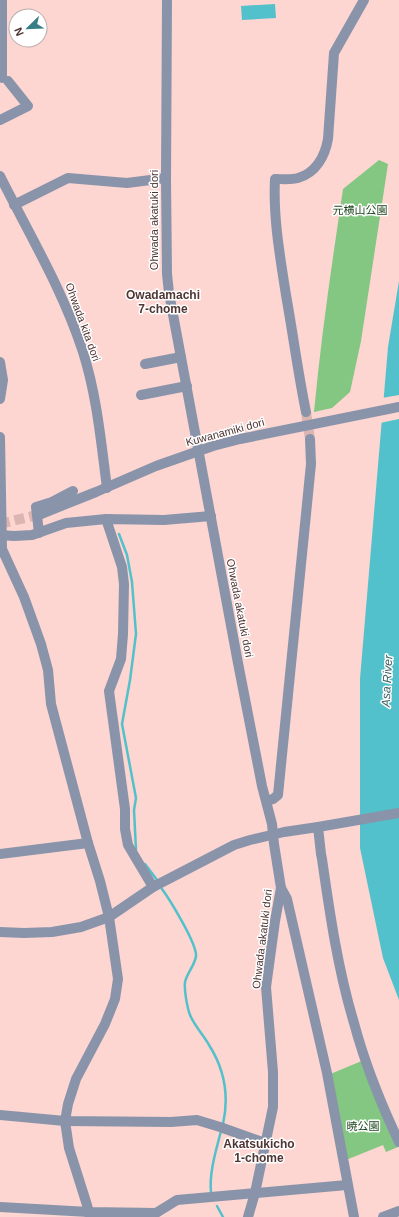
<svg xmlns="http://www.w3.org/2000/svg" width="399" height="1217" font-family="Helvetica,'Noto Sans JP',sans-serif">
  <rect width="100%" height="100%" fill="#fdd5d1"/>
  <g fill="#83c782">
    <path d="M379 160 388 164 361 341 350 392 332 408 314 412C321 337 332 263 343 189Z"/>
    <polygon points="364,1060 398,1147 386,1152 383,1145 346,1160 328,1075"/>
  </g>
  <g fill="#52c1cb">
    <polygon points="275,4 276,18 242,20 241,6"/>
    <polygon points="399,281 399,1000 383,958 360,848 360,679 388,347"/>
  </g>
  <polygon fill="#fdd5d1" points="399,395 399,419 380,423 382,398"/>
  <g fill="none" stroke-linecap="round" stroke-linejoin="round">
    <g stroke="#52c1cb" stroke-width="2.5">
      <polyline points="119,534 127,555 132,582 136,634 130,680 122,724 136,798 134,810 136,850"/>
      <polyline points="145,864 157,880"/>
      <path d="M162 889C170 900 197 944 196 956 195 965 187 973 185 982 184 989 187 1007 190 1015 194 1025 204 1036 209 1045 225 1070 229 1097 223 1124"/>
      <path d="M211 1193C209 1172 216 1151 221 1131"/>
      <polyline points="217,1206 223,1217"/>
    </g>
    <g stroke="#dab5b1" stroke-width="10" stroke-dasharray="10 5" stroke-linecap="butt">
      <polyline points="306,412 310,439"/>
      <polyline points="0,524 41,514"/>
    </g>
    <g stroke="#8994aa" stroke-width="10">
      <polyline points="167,0 166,178 167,274 169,293 238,663 262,786 272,824 274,844 281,888 275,921 266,987 273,1072 273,1107 255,1193 248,1217"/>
      <polyline points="2,78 2,0"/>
      <polyline points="0,120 28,106 8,81"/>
      <path d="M0 176C29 234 63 290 83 352 97 396 101 442 107 488"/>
      <polyline points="14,205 68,178 127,183 166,178"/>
      <polyline points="0,362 3,380 0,399"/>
      <polyline points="145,364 181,357"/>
      <polyline points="141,395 187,386"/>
      <path d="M306 412C298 373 293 334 286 295 280 256 273 218 275 179 283 179 291 180 298 178 316 173 325 156 328 139L334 53 364 0"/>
      <polyline points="0,437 2,549 24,597 41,644 48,670 51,704 88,843 100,881 109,917 118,979 115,999 105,1024 76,1079 68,1104 65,1121 69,1148 87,1205 90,1217"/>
      <polyline points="41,514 96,492 156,466 213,446 240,439 399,407"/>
      <polyline points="106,519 122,567 124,584 123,634 121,659 109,691 125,809 125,829 128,845 153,887"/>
      <polyline points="39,533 36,507 52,502 73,491"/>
      <polyline points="0,535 14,536 32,535 66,523 106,519 164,520 211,516"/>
      <polyline points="267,801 273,799 278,795 311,464 310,439"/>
      <path d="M318 827 321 854 322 859C330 915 338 970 354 1023 365 1064 381 1104 399 1142"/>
      <polyline points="0,854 88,843"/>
      <polyline points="281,888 287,899 327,1073 354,1217"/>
      <polyline points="0,932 24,933 52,932 81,927 109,917 153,887 234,845 250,840 284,832 318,827 399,813"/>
      <polyline points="0,1115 65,1121 171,1122 197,1120 220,1127 265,1143"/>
      <polyline points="0,1207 89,1212 156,1213 177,1200 347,1185"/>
      <polyline points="383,1217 399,1211"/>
    </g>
  </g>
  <g text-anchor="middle" stroke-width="3" stroke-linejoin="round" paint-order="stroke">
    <g font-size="11" fill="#1c441d" stroke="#fff">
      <text x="360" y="214">元横山公園</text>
      <text x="363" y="1130">暁公園</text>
    </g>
    <g font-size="11" fill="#4f3533" stroke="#fff">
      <text transform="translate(154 220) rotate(-90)" y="4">Ohwada akatuki dori</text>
      <text transform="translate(83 322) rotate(70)" y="4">Ohwada kita dori</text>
      <text transform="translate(225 432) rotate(-15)" y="4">Kuwanamiki dori</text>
      <text transform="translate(240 608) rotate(79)" y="4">Ohwada akatuki dori</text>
      <text transform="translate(262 939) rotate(-83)" y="4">Ohwada akatuki dori</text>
    </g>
    <g font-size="12" font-weight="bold" fill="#4f3533" stroke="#fff">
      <text x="163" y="299">Owadamachi<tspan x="163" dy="14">7-chome</tspan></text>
      <text x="259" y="1148">Akatsukicho<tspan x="259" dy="14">1-chome</tspan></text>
    </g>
    <g font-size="12" font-style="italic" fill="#3c5e61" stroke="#fff">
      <text transform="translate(387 681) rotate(-87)" y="4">Asa River</text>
    </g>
  </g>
  <g transform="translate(28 28) rotate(247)"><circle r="19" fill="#ffffff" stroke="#b9aead"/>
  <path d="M0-3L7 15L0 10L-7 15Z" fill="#377f86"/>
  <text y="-6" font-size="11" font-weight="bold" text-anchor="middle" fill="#4f3533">N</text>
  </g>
</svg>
